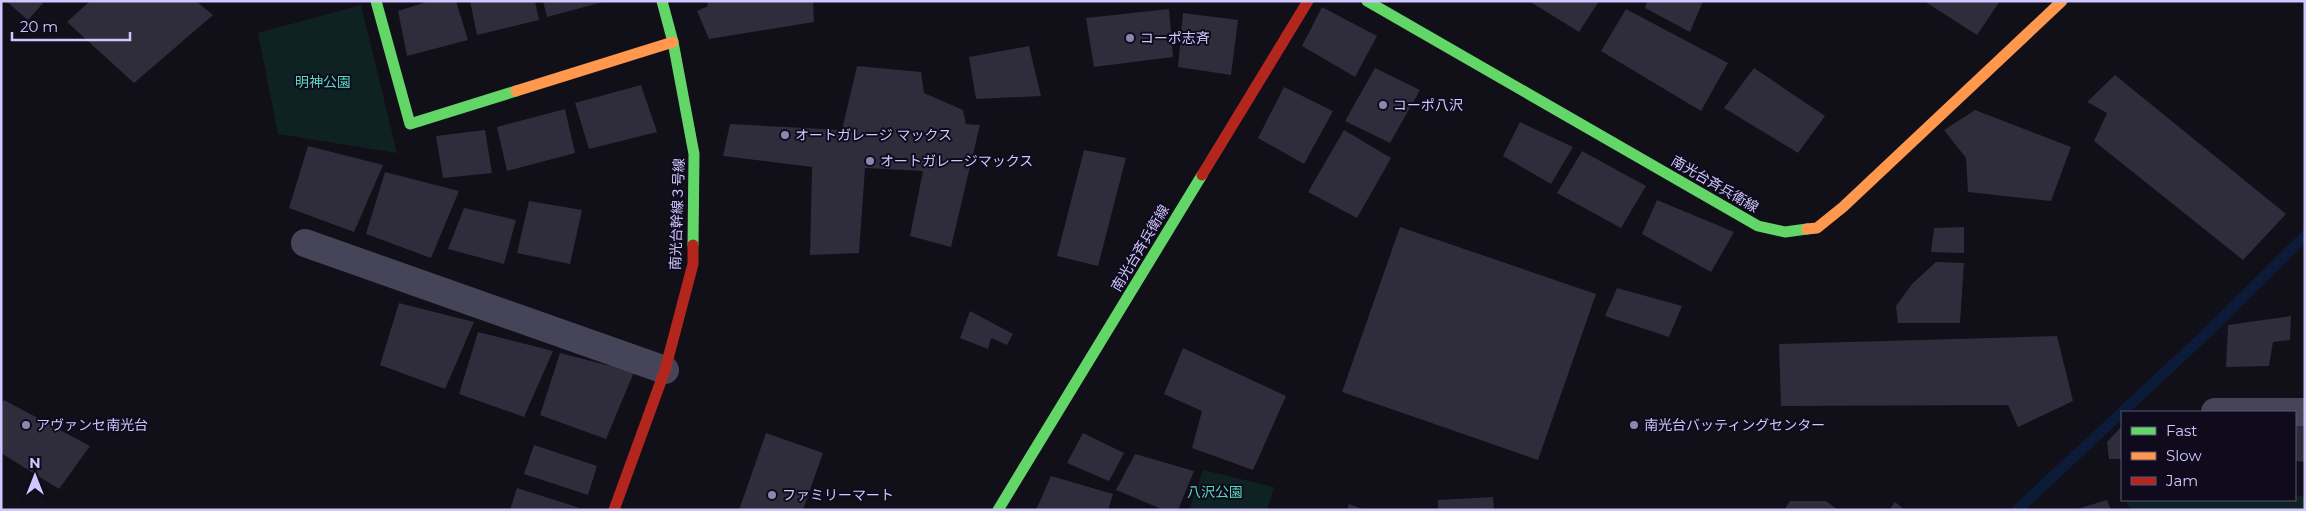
<svg xmlns="http://www.w3.org/2000/svg" width="2306" height="511" font-family="Montserrat,'Noto Sans JP',sans-serif">
  <rect width="100%" height="100%" fill="#110f18"/>
  <g fill="#0f2223">
    <polygon points="361,5 397,153 278,134 258,33"/>
    <polygon points="1203,470 1274,487 1267,510 1189,510"/>
    <polygon points="2295,496 2305,496 2305,510 2130,510 2126,500 2295,500"/>
  </g>
  <g fill="none" stroke-linecap="round" stroke-linejoin="round">
    <polyline stroke="#0c1b38" stroke-width="11" points="2017,510 2206,334 2305,236"/>
  </g>
  <g fill="#2f2c3b">
    <polygon points="6,1 45,1 28,20"/>
    <polygon points="90,1 196,1 213,15 134,83 67,22"/>
    <polygon points="430,1 456,1 468,40 407,56 398,11"/>
    <polygon points="470,1 535,1 539,20 477,35"/>
    <polygon points="543,1 603,1 603,2 547,17"/>
    <polygon points="707,1 813,1 814,22 709,39 697,11 708,6"/>
    <polygon points="1529,1 1599,1 1579,32"/>
    <polygon points="1647,1 1703,1 1690,32 1645,8"/>
    <polygon points="1924,1 2000,1 1977,35"/>
    <polygon points="1322,7 1377,36 1355,77 1302,46"/>
    <polygon points="1169,9 1173,57 1094,67 1086,18"/>
    <polygon points="1626,9 1728,63 1701,111 1601,51"/>
    <polygon points="1183,13 1238,20 1231,75 1178,67"/>
    <polygon points="1029,46 1041,96 976,99 969,57"/>
    <polygon points="857,66 921,72 924,93 963,110 966,124 980,125 951,247 910,236 923,171 865,168 859,253 810,255 812,167 723,156 730,124 842,130"/>
    <polygon points="1375,68 1420,90 1390,143 1345,121"/>
    <polygon points="1754,68 1825,116 1798,153 1724,108"/>
    <polygon points="2115,75 2286,214 2243,260 2094,141 2107,113 2087,102"/>
    <polygon points="641,85 657,132 589,149 575,103"/>
    <polygon points="1284,87 1333,111 1304,164 1258,138"/>
    <polygon points="565,109 575,153 507,171 497,127"/>
    <polygon points="1975,110 2071,147 2051,201 1968,192 1966,158 1944,130"/>
    <polygon points="1520,122 1573,147 1551,184 1503,156"/>
    <polygon points="485,130 492,173 443,178 436,136"/>
    <polygon points="1344,130 1391,158 1357,218 1308,192"/>
    <polygon points="308,146 383,165 354,232 289,208"/>
    <polygon points="1084,150 1126,158 1098,266 1057,256"/>
    <polygon points="1582,151 1646,186 1621,228 1557,193"/>
    <polygon points="385,172 459,191 431,258 366,234"/>
    <polygon points="1657,200 1734,232 1711,272 1642,234"/>
    <polygon points="529,201 582,210 570,264 517,253"/>
    <polygon points="464,208 516,220 504,264 448,249"/>
    <polygon points="1400,227 1596,294 1538,460 1342,392"/>
    <polygon points="1964,227 1964,253 1931,252 1934,228"/>
    <polygon points="1936,262 1964,263 1960,323 1898,323 1896,306 1912,284"/>
    <polygon points="1617,288 1682,306 1669,337 1605,316"/>
    <polygon points="399,303 474,322 445,389 380,365"/>
    <polygon points="970,311 1013,334 1007,345 991,338 988,349 960,338"/>
    <polygon points="2291,316 2290,340 2273,342 2269,366 2226,367 2228,325"/>
    <polygon points="478,332 553,351 524,417 459,394"/>
    <polygon points="2057,336 2073,401 2018,427 2008,405 1781,406 1779,344"/>
    <polygon points="1183,348 1286,396 1253,470 1192,448 1202,411 1164,394"/>
    <polygon points="560,353 634,372 606,439 540,415"/>
    <polygon points="4,400 90,446 59,489 1,453 1,404"/>
    <polygon points="2295,425 2305,425 2305,462 2295,461"/>
    <polygon points="2122,426 2122,459 2109,459 2107,442"/>
    <polygon points="766,433 823,453 803,510 739,510"/>
    <polygon points="1083,433 1124,453 1109,481 1067,463"/>
    <polygon points="534,445 597,466 588,495 524,474"/>
    <polygon points="1135,454 1194,471 1178,510 1164,510 1116,490"/>
    <polygon points="1051,476 1113,494 1108,510 1036,510"/>
    <polygon points="517,488 580,508 510,510"/>
    <polygon points="1493,497 1494,510 1438,510 1438,500"/>
    <polygon points="2107,500 2111,510 2078,510 2077,509"/>
    <polygon points="1790,501 1826,501 1838,510 1784,510"/>
    <polygon points="1895,502 1905,510 1889,510"/>
    <polygon points="1349,504 1365,510 1347,510"/>
  </g>
  <g fill="none" stroke-linecap="round" stroke-linejoin="round">
    <g stroke="#454459" stroke-width="28">
      <polyline points="305,243 665,370"/>
      <polyline points="2215,412 2305,412"/>
    </g>
    <g stroke="#63d668" stroke-width="11">
      <polyline points="376,1 410,124 516,91"/>
      <polyline points="662,1 673,42 694,154 693,245"/>
      <polyline points="1367,1 1758,226 1785,232 1807,229"/>
      <polyline points="998,510 1202,175"/>
    </g>
    <g stroke="#ff974d" stroke-width="11">
      <polyline points="516,91 673,42"/>
      <polyline points="1807,229 1817,228 1843,207 2062,1"/>
    </g>
    <g stroke="#b3261e" stroke-width="11">
      <polyline points="1202,175 1308,1"/>
      <polyline points="614,510 665,370 693,264 693,245"/>
    </g>
  </g>
  <g fill="#8c87ae" stroke="#0f0b1c" stroke-width="2">
    <circle cx="1130" cy="38" r="5"/>
    <circle cx="1383" cy="105" r="5"/>
    <circle cx="785" cy="135" r="5"/>
    <circle cx="870" cy="161" r="5"/>
    <circle cx="26" cy="425" r="5"/>
    <circle cx="1634" cy="425" r="5"/>
    <circle cx="772" cy="495" r="5"/>
  </g>
  <g text-anchor="middle" stroke-width="4" stroke-linejoin="round" paint-order="stroke">
    <g font-size="14" fill="#cfc7fe" stroke="#0f0b1c" text-anchor="start">
      <text x="1140" y="43">コーポ志斉</text>
      <text x="1393" y="110">コーポ八沢</text>
      <text x="795" y="140">オートガレージ マックス</text>
      <text x="880" y="166">オートガレージマックス</text>
      <text x="36" y="430">アヴァンセ南光台</text>
      <text x="1644" y="430">南光台バッティングセンター</text>
      <text x="782" y="500">ファミリーマート</text>
    </g>
    <g font-size="14" fill="#57dabc" stroke="#0f0b1c">
      <text x="323" y="87">明神公園</text>
      <text x="1215" y="497">八沢公園</text>
    </g>
    <g font-size="14" fill="#cfc7fe" stroke="#0f0b1c">
      <text transform="translate(1715 184) rotate(30)" y="5">南光台斉兵衛線</text>
      <text transform="translate(677 214) rotate(-88)" y="5">南光台幹線３号線</text>
      <text transform="translate(1140 248) rotate(-59)" y="5">南光台斉兵衛線</text>
    </g>
  </g>
  <rect width="2306" height="511" fill="none" stroke="#cfc7fe" stroke-width="5"/>
  <rect x="2121" y="411" width="175" height="90" fill="#0f0b1c" stroke="#5c5676"/>
  <rect x="2131" y="427" width="25" height="8" fill="#63d668" stroke="#5c5676"/>
  <text x="2166" y="436" font-size="15" fill="#cfc7fe">Fast</text>
  <rect x="2131" y="452" width="25" height="8" fill="#ff974d" stroke="#5c5676"/>
  <text x="2166" y="461" font-size="15" fill="#cfc7fe">Slow</text>
  <rect x="2131" y="477" width="25" height="8" fill="#b3261e" stroke="#5c5676"/>
  <text x="2166" y="486" font-size="15" fill="#cfc7fe">Jam</text>
  <g transform="translate(35 476)" stroke="#0f0b1c" stroke-width="4" paint-order="stroke">
  <path d="M0-4L9 19L0 12L-9 19Z" fill="#cfc7fe"/>
  <text y="-8" font-size="14" font-weight="bold" text-anchor="middle" fill="#cfc7fe">N</text>
  </g>
  <path d="M12 32v8h118v-8" fill="none" stroke="#cfc7fe" stroke-width="2.5"/>
  <text x="20" y="32" font-size="15" fill="#cfc7fe" stroke="#0f0b1c" stroke-width="4" paint-order="stroke">20 m</text>
</svg>
